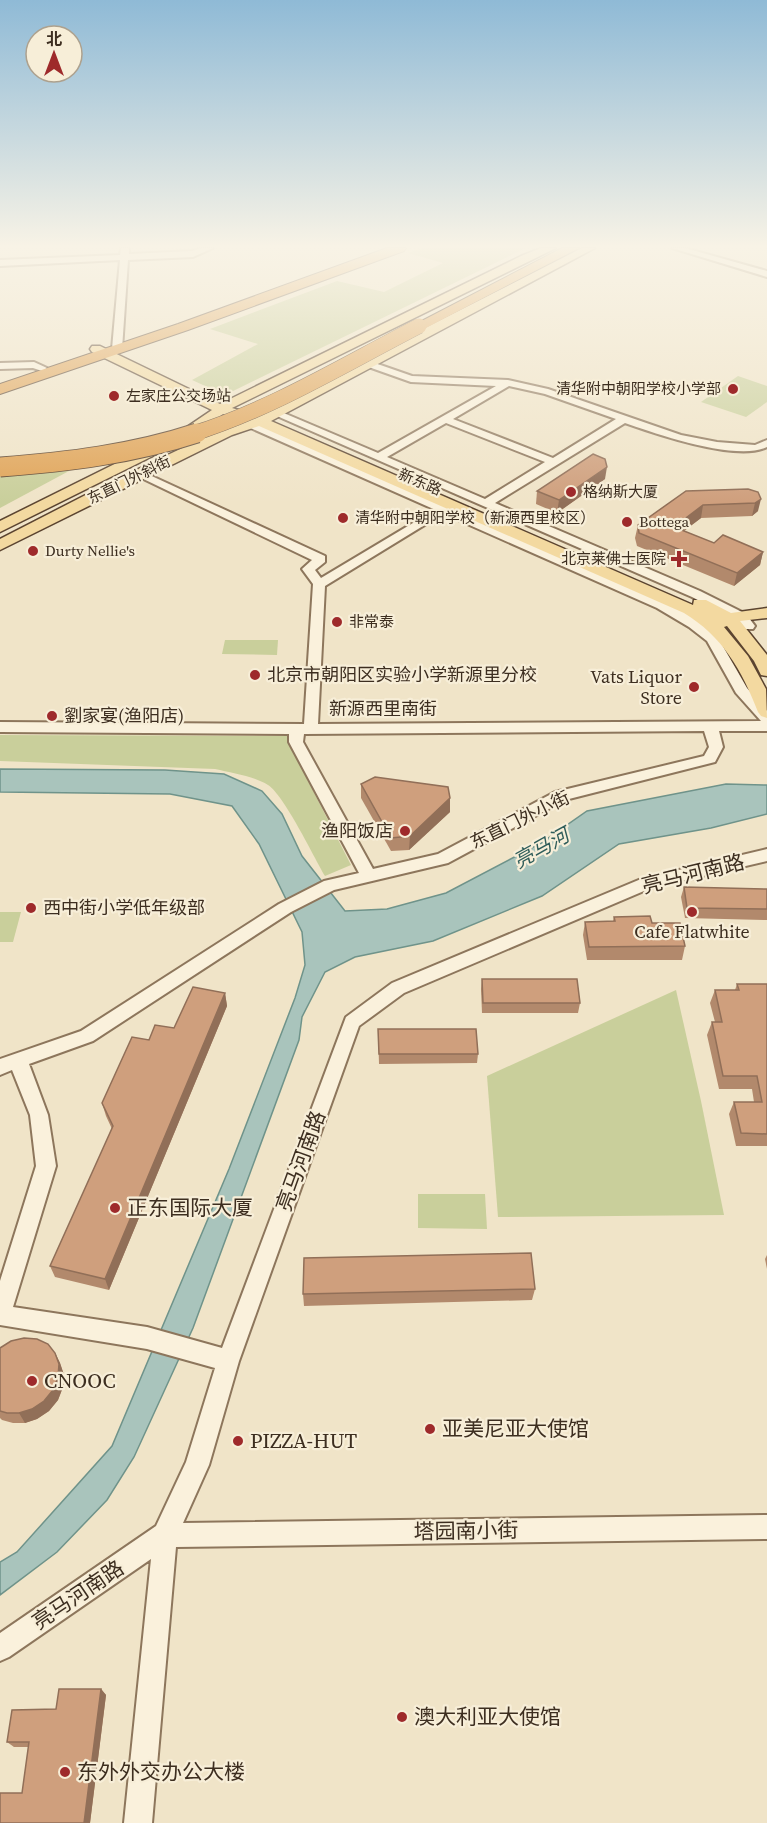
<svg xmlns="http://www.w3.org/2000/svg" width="767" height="1823" font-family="'Source Serif 4','Noto Sans SC',serif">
  <rect width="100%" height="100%" fill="#f0e4c8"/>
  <g fill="#c9cf9b">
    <polygon points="422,248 526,248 225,395 192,380 258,344 210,329 337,281 384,292 443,263 408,253"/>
    <polygon points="738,376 767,386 767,402 746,417 701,402"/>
    <polygon points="69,471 0,508 0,476"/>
    <polygon points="225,640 278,640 277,655 222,654"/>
    <path d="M0 735 288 736 305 775 351 865 325 876C314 857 284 795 268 785 253 776 232 773 215 769L0 761Z"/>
    <polygon points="0,912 21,912 13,942 0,942"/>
    <polygon points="676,990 701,1101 724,1215 498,1217 487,1076"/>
    <polygon points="418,1194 485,1194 487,1229 418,1228"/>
  </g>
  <polygon fill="#a9c4bc" stroke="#6f938a" stroke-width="1.5" points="0,769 165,770 224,774 262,791 282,814 302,856 345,911 387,909 446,893 541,843 587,811 726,784 767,785 767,814 711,828 619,844 542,896 433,941 355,957 325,972 302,1017 299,1040 193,1328 134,1457 107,1500 57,1552 0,1595 0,1562 17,1552 112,1446 229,1169 295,998 305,965 302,932 259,844 232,806 170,794 0,792"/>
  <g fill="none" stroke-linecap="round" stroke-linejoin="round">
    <g stroke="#8d765c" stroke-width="4">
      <g id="minor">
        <polygon points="121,248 129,248 129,254 192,251 201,248 213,248 193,257 128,260 122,349 117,352 112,349 120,260 0,266 0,260 120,255"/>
        <polygon points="672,248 685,248 767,271 767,277"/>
        <path d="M366 360 412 376 508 380 548 389 681 435 717 442 755 445 767 440V447C738 462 656 434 625 423L495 503 700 591 746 614 755 626 753 629H743L736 620 692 597 270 413 279 411 378 453 496 386 411 382 363 365 361 363ZM509 386 545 394 616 419 553 458 453 419ZM446 423 545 462 485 499 387 457Z"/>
        <polygon points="34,362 47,368 42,371 33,368 0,369 0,363"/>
        <path d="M250 421 667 602 699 621 717 636 747 688 767 711V731H719L723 747 715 762 565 800 448 863 334 890 291 912 93 1041 29 1064 48 1115 56 1166 13 1307 147 1327 222 1348 346 1017 392 983 641 879 767 849V861L651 888 404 993 359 1026 239 1361 209 1465 183 1523 767 1515V1539L176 1547 152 1823H124L151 1559 9 1657 0 1661V1633L156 1526 186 1462 215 1368 147 1349 0 1325V1281L36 1166 30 1115 12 1070 0 1075V1059L81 1031 279 904 324 881 359 873 289 742V734L0 732V722L304 724 313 584 302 569 312 560 133 474 139 471 143 472 325 556V562L315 570 321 578 428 514H436V518L325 586 318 724 761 721 736 693 707 641 689 627 657 608 246 426 245 424ZM704 731 709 747 704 756 555 792 438 854 373 869 303 742 304 734Z"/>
      </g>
    </g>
    <g stroke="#5b4430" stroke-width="3">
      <path id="major" d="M541 248H556L232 408 259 416 362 360 582 248H595L271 421 693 605 694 600H706L731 613 767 608V618L740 621 767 655V676L761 675 754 661 727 626 724 627 748 656 766 689 767 718 761 716 758 712C742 670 722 636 684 613L259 426 232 435 0 550V539L107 484 222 429 246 421 223 414 191 437 0 532V521L181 431 212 410 92 352 90 349 92 346H100L220 404 521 256Z"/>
    </g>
    <g stroke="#5b4430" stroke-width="2">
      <g id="highway">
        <polygon points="387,248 406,248 404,251 188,330 0,394 0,384 178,324"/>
        <polygon points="562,248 579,248 424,329 419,330 412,326"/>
      </g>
    </g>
    <use href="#minor" fill="#faf1dc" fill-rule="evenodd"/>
    <use href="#major" fill="#f3d9a0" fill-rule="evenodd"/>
    <use href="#highway" fill="#e0a458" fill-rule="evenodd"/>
    <g stroke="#5b4430" stroke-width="16" stroke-linecap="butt">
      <path id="highway-bridge-far1" d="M192 434C272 409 345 364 419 326"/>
    </g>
    <g stroke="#5b4430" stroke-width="21" stroke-linecap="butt">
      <path id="highway-bridge" d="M0 467C67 462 133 454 197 433"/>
    </g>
    <use href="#highway-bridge-far1" stroke="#e0a458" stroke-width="15"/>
    <use href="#highway-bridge" stroke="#e0a458" stroke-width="19"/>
  </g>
  <g fill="#b2896c">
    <polygon points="605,479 557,513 536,504 537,491"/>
    <polygon points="686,491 758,492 758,511 752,516 701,518 684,531 714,543 763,552 760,565 734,586 637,546 635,538 638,525"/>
    <polygon points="361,784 450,798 450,812 409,850 391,851 361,798"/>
    <polygon points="684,887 767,889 767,920 685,918 681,897"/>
    <polygon points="614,917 652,923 685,946 682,960 587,960 583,935 585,922 613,921"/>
    <polygon points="482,979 580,1003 578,1013 482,1013 481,989"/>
    <polygon points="737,984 767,984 767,1146 736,1146 729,1114 734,1102 754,1102 752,1089 719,1089 707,1035 712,1022 715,1022 710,1003 715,990 735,990"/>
    <polygon points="225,993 227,1006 109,1290 55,1277 50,1266 112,1129 106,1116 102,1103 149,1040 174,1028"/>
    <polygon points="378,1029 478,1054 477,1063 379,1064"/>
    <polygon points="767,1255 767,1269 765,1259"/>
    <polygon points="535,1289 532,1300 304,1306 303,1294"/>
    <polygon points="0,1348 55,1353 60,1363 64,1375 63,1387 58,1400 49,1411 37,1419 25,1423 13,1423 2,1420 0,1418"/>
    <polygon points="101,1689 106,1695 90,1823 0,1823 22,1793 29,1747 14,1747 7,1742 56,1709"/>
  </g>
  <g fill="#916f58">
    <polygon points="607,467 605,479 557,513 559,500"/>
    <polygon points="761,499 758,511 752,516 755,503"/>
    <polygon points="703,505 701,518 672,540 674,527"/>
    <polygon points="763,552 760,565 734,586 737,573"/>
    <polygon points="450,798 450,812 409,850 410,836"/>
    <polygon points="225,993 227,1006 109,1290 105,1279"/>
    <polygon points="55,1353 60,1363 64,1375 63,1387 58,1400 49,1411 37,1419 25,1423 19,1413"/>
    <polygon points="101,1689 106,1695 90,1823 84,1823"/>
  </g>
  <g fill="#cf9f7d" stroke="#916f58" stroke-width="1.5">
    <polygon points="593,454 605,459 607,467 559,500 537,491"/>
    <polygon points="748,489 758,492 761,499 755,503 703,505 674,527 714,543 723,535 763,552 737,573 639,533 638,525 686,491"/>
    <polygon points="375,777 448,787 450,798 410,836 391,838 361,784"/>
    <polygon points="684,887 767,889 767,909 687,908"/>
    <polygon points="650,916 652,923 680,923 685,946 589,947 585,922 615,921 614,917"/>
    <polygon points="482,979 577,979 580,1003 483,1003"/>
    <polygon points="737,984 767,984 767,1134 741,1133 734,1102 762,1102 757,1076 723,1076 712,1022 722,1022 715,990 739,990"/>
    <polygon points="193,987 225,993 105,1279 50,1266 113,1126 102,1103 132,1037 149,1040 155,1025 174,1028"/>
    <polygon points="378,1029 476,1029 478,1054 379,1054"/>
    <polygon points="531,1253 535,1289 303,1294 304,1258"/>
    <polygon points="24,1338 37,1339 48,1344 55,1353 59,1364 58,1377 53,1390 44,1401 32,1409 19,1413 7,1413 0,1411 0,1348 11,1341"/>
    <polygon points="59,1689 101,1689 84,1823 0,1823 0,1793 22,1793 29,1742 7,1742 12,1710 56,1709"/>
  </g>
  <linearGradient id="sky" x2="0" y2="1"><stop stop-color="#8fbad6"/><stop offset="0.49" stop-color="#f8f3e6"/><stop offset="1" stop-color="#f8f3e6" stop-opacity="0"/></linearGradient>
  <rect width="767" height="503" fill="url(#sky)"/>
  <g fill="#9e2a2b" stroke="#f7eed8" stroke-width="2">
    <circle cx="733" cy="389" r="6"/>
    <circle cx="114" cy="396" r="6"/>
    <circle cx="571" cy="492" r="6"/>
    <circle cx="343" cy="518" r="6"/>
    <circle cx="627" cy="522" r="6"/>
    <circle cx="33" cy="551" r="6"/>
    <path d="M676 550h6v6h6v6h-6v6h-6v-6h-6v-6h6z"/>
    <circle cx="337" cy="622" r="6"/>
    <circle cx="255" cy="675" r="6"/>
    <circle cx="694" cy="687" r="6"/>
    <circle cx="52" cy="716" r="6"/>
    <circle cx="405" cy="831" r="6"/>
    <circle cx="31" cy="908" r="6"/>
    <circle cx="692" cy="912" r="6"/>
    <circle cx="115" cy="1208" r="6"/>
    <circle cx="32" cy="1381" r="6"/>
    <circle cx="430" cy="1429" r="6"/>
    <circle cx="238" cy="1441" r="6"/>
    <circle cx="402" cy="1717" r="6"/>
    <circle cx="65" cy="1772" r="6"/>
  </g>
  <g text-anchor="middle" stroke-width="4.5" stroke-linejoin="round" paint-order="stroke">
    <g font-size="15" fill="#3d2e20" stroke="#f7eed8" text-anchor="start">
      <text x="721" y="394" text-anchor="end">清华附中朝阳学校小学部</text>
      <text x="126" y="401">左家庄公交场站</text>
      <text x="583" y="497">格纳斯大厦</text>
      <text x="355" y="523">清华附中朝阳学校（新源西里校区）</text>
      <text x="639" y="527">Bottega</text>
      <text x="45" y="556">Durty Nellie's</text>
      <text x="666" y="564" text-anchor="end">北京莱佛士医院</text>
      <text x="349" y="627">非常泰</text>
    </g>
    <g font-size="15" fill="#3d2e20" stroke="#f7eed8">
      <text transform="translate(129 480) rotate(-26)" y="5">东直门外斜街</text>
      <text transform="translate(420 482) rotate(23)" y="5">新东路</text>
    </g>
    <g font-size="18" fill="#3d2e20" stroke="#f7eed8" text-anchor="start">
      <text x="267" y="681">北京市朝阳区实验小学新源里分校</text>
      <text x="682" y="683" text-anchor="end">Vats Liquor<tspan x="682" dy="21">Store</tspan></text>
      <text x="64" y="722">劉家宴(渔阳店)</text>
      <text x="393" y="837" text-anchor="end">渔阳饭店</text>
      <text x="43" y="914">西中街小学低年级部</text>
      <text x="692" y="938" text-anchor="middle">Cafe Flatwhite</text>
    </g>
    <g font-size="18" fill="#3d2e20" stroke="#f7eed8">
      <text x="383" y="715">新源西里南街</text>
      <text transform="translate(520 820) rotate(-26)" y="6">东直门外小街</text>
    </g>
    <g font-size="20" font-style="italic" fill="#2f5d5a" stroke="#f7eed8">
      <text transform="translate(541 848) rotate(-29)" y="7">亮马河</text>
    </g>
    <g font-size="21" fill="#3d2e20" stroke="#f7eed8">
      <text transform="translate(693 874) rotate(-14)" y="7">亮马河南路</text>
      <text transform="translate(301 1161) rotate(-70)" y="7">亮马河南路</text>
      <text transform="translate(466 1531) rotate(-1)" y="7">塔园南小街</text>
      <text transform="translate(78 1595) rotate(-34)" y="7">亮马河南路</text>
    </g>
    <g font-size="21" fill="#3d2e20" stroke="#f7eed8" text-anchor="start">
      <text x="127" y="1215">正东国际大厦</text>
      <text x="44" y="1388">CNOOC</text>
      <text x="442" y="1436">亚美尼亚大使馆</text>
      <text x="250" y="1448">PIZZA-HUT</text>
      <text x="414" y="1724">澳大利亚大使馆</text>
      <text x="77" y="1779">东外外交办公大楼</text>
    </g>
  </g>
  <g transform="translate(54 54)"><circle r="28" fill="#f7eed8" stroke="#ada18e" stroke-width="1.5"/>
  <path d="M0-4.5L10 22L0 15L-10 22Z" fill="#9e2a2b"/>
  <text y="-9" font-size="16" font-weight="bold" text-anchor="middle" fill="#3d2e20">北</text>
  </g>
</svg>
